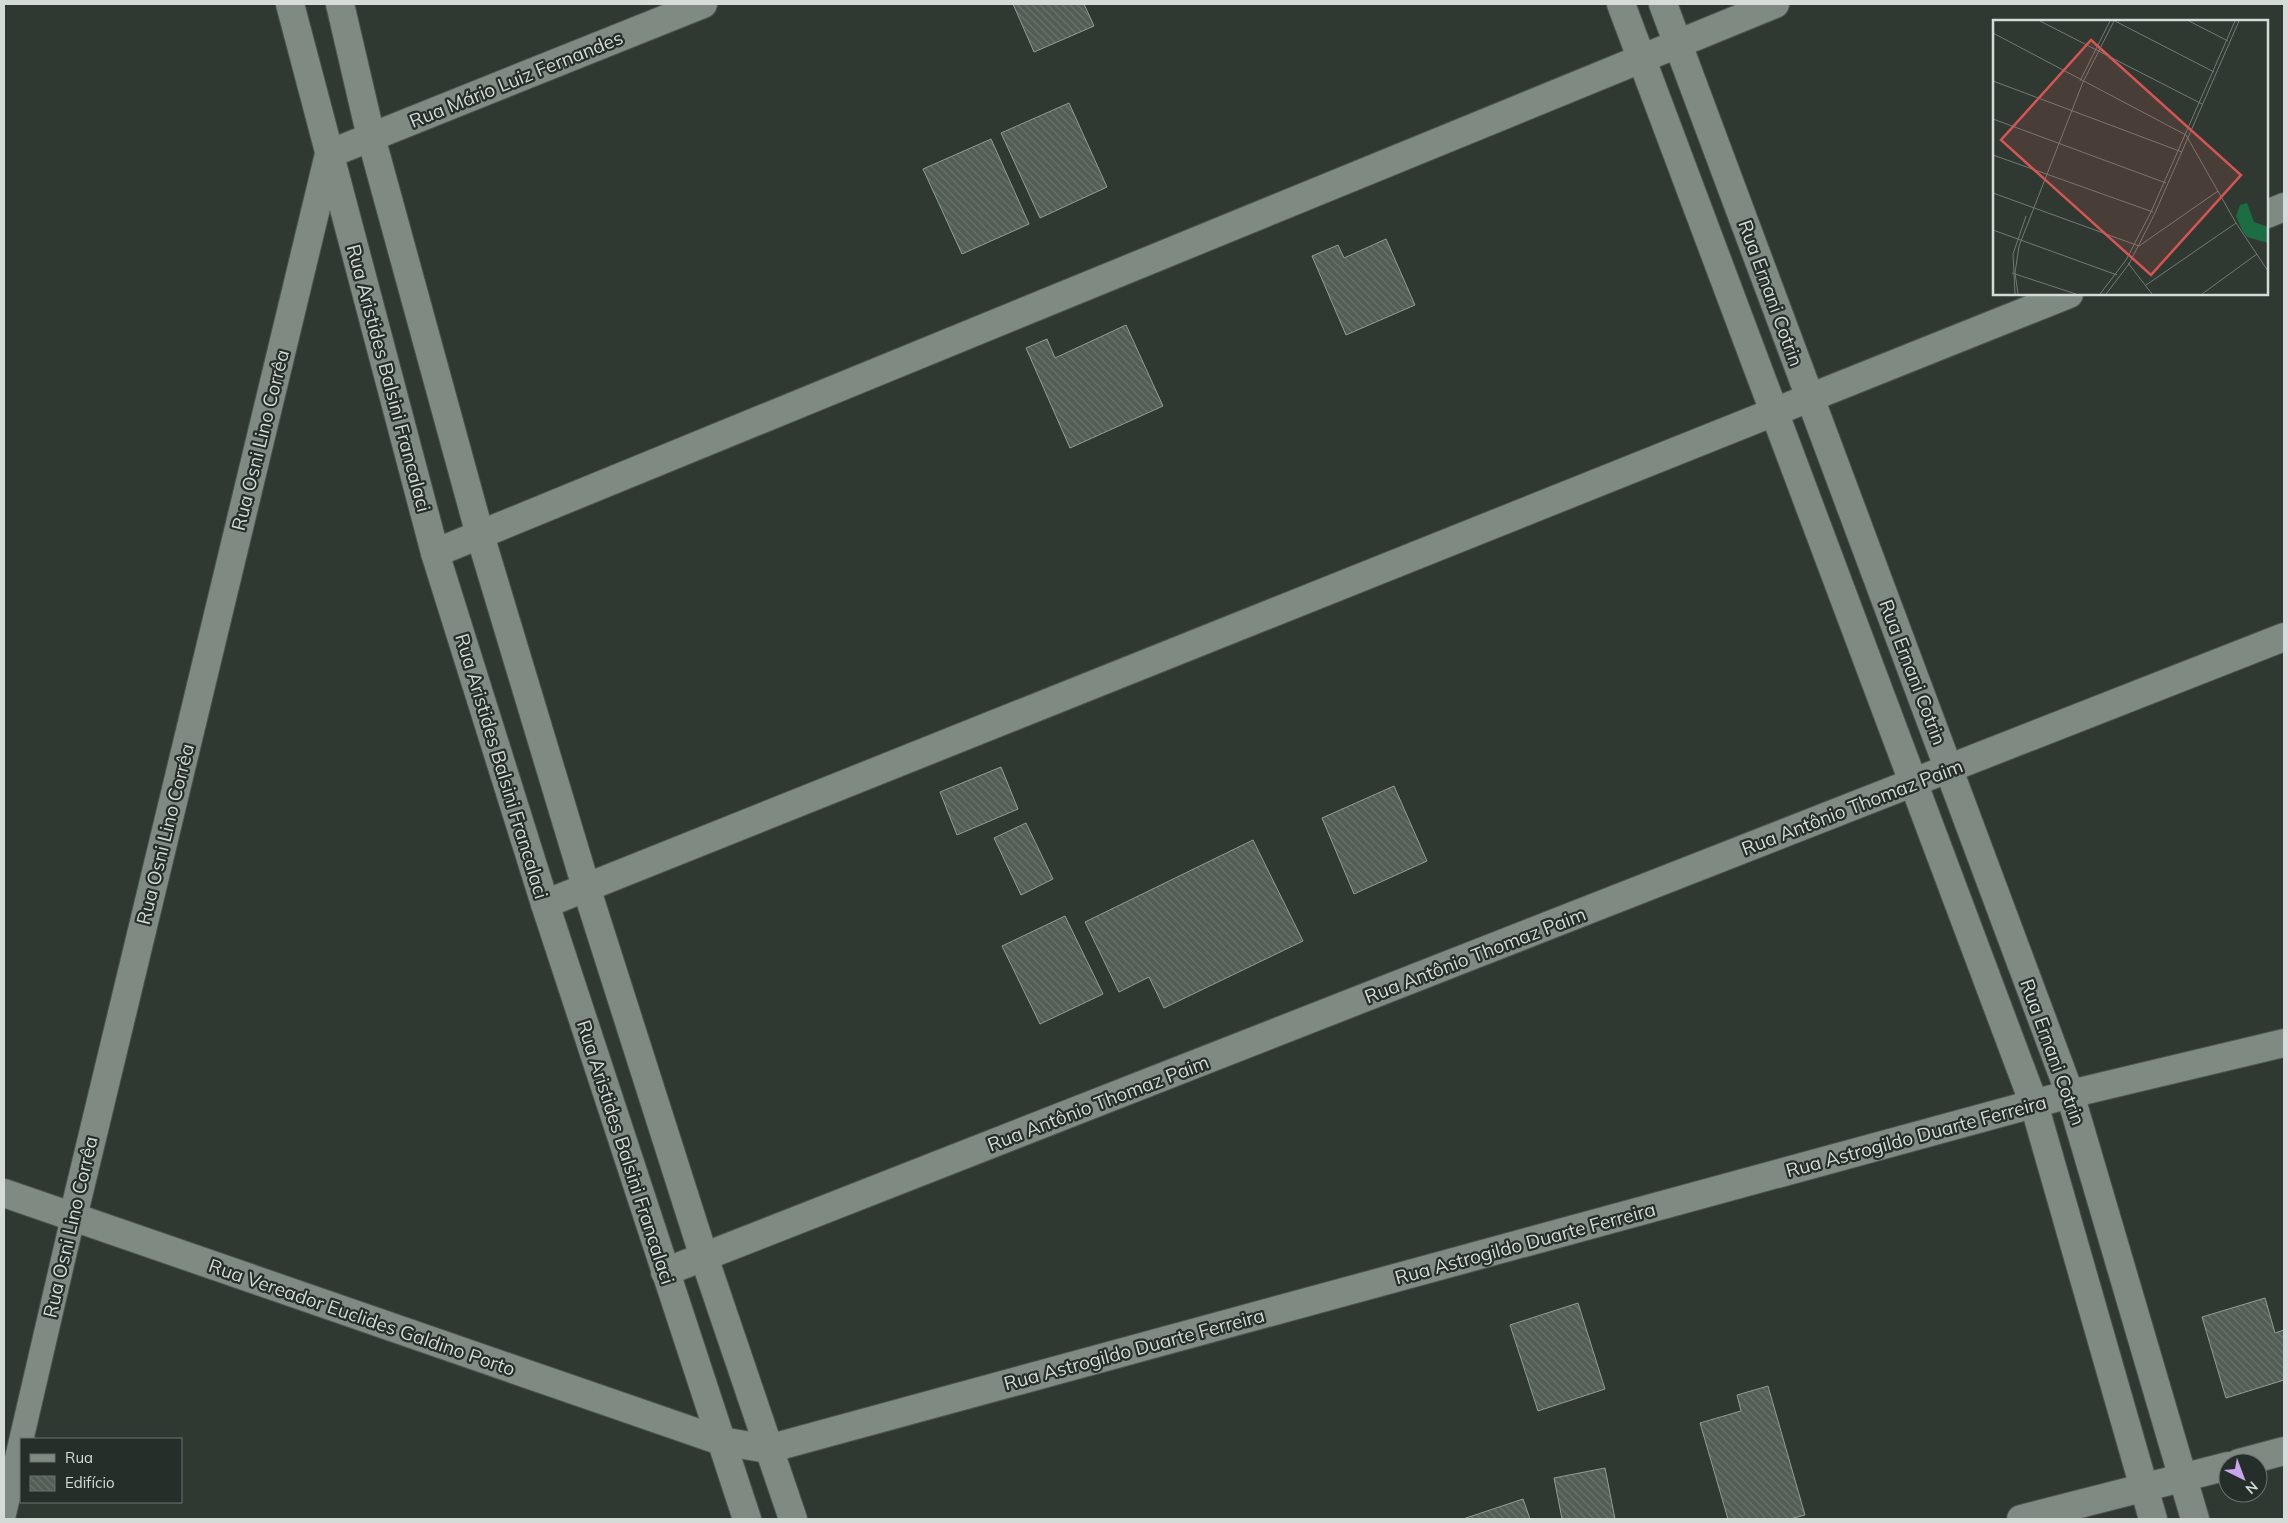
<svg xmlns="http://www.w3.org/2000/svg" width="2288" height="1523" font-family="Mulish,sans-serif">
  <defs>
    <pattern id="building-back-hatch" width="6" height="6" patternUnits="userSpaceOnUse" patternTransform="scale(1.25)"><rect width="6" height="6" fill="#525d55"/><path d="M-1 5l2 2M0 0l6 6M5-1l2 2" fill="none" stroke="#6a746d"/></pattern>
  </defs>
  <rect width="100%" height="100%" fill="#2f3932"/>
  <g fill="url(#building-back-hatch)" stroke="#929d95">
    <polygon points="1013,4 1084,4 1094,26 1034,52"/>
    <polygon points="1069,103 1107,187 1040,218 1001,133"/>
    <polygon points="991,139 1029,224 962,254 923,169"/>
    <polygon points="1386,239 1415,305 1346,335 1312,256 1338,245 1344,258"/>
    <polygon points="1126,325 1163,406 1070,448 1026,348 1047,339 1055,358"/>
    <polygon points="1001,767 1018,809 957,835 940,792"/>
    <polygon points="1394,786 1427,861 1354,894 1322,818"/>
    <polygon points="1026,823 1053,879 1021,895 994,838"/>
    <polygon points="1253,840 1303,941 1164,1008 1149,977 1119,992 1085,922"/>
    <polygon points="1065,916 1103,994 1040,1024 1002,946"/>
    <polygon points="2265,1298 2275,1333 2284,1330 2284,1380 2226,1398 2202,1317"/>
    <polygon points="1578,1303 1605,1389 1538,1411 1510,1325"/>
    <polygon points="1768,1386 1805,1515 1790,1519 1728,1519 1700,1423 1741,1411 1737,1395"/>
    <polygon points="1605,1468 1615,1519 1562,1519 1554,1478"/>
    <polygon points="1523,1499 1530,1519 1463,1519"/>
  </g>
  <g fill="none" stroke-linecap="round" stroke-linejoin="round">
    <g stroke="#4c544f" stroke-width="26">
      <polyline id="service" points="4,1514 73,1217"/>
    </g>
    <g stroke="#4c544f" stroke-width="30">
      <g id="minor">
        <polyline points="290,4 435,553 545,904 747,1519"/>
        <polyline points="340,4 371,137 480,535 586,887 704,1257 793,1519"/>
        <polyline points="1621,4 2034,1104 2153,1519"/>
        <polyline points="1663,4 2070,1094 2195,1519"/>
        <polyline points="2267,214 2284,207"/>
        <polyline points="435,553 1775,4"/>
        <polyline points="545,904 2069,294"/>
        <polyline points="4,1193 721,1441 768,1449 2070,1094 2284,1043"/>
        <polyline points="73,1217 329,154 703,4"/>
        <polyline points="665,1272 2284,637"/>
        <polyline points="2239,1463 2284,1451"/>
        <polyline points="2021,1519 2228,1466"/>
      </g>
    </g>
    <use href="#service" stroke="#7f8a82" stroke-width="24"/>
    <use href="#minor" stroke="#7f8a82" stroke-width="28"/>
  </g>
  <g text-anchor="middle" stroke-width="4.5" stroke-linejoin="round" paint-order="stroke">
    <g font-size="19" fill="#d5dbd7" stroke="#252e28">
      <text transform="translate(516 79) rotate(-22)" y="7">Rua Mário Luiz Fernandes</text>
      <text transform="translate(1771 293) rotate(70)" y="7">Rua Ernani Cotrin</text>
      <text transform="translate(389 378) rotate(75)" y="7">Rua Aristides Balsini Francalaci</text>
      <text transform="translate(260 440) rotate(-76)" y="7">Rua Osni Lino Corrêa</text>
      <text transform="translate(1913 672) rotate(69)" y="7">Rua Ernani Cotrin</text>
      <text transform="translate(502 766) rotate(73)" y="7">Rua Aristides Balsini Francalaci</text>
      <text transform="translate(1852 807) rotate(-21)" y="7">Rua Antônio Thomaz Paim</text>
      <text transform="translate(165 834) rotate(-76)" y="7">Rua Osni Lino Corrêa</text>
      <text transform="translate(1475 955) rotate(-21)" y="7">Rua Antônio Thomaz Paim</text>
      <text transform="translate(2053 1052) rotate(70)" y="7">Rua Ernani Cotrin</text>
      <text transform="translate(1098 1103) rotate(-21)" y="7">Rua Antônio Thomaz Paim</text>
      <text transform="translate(1916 1136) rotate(-15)" y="7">Rua Astrogildo Duarte Ferreira</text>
      <text transform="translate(626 1152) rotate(72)" y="7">Rua Aristides Balsini Francalaci</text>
      <text transform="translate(70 1227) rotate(-77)" y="7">Rua Osni Lino Corrêa</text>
      <text transform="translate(1525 1243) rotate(-15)" y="7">Rua Astrogildo Duarte Ferreira</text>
      <text transform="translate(362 1317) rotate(19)" y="7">Rua Vereador Euclides Galdino Porto</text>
      <text transform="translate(1134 1349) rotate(-15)" y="7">Rua Astrogildo Duarte Ferreira</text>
    </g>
  </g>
  <g transform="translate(1993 20)">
    <rect width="275" height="275" fill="#2f3932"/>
    <path d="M254 183 261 202 275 207V223L254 217 249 210 243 196 247 185Z" fill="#1c6d43"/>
    <path fill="none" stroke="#717a74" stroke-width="1" d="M47 1 209 84M122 1 221 52M196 1 235 21M0 13 193 115 243 203 275 251M0 61 189 132M87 61 117 1M0 99 173 163M0 135 160 192M0 173 146 226 225 171M0 210 124 255M135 243 159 274M19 253 83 274M153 265 243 203M22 274 20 234 33 196M25 274 22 253 26 226 90 62 121 1M107 274 133 240 158 192 242 1M113 274 136 244 162 193 246 1M209 274 264 234"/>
    <path fill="#d65554" fill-opacity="0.15" stroke="#d65554" stroke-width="2.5" d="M98 20 248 155 158 255 8 120Z"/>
    <rect width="275" height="275" fill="none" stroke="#d5dbd7" stroke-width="2.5"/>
  </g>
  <rect width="2288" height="1523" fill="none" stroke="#d5dbd7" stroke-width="10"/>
  <rect x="20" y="1438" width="162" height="65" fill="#252e28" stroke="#6b736e"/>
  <rect x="30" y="1454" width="25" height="8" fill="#7f8a82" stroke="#6b736e"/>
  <text x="65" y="1463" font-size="15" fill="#d5dbd7">Rua</text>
  <rect x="30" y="1476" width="25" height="15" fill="url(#building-back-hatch)" stroke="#6b736e"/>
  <text x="65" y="1488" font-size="15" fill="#d5dbd7">Edifício</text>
  <g transform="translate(2243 1478) rotate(138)"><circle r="24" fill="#252e28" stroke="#6b736e"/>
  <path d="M0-4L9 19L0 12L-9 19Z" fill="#c8a5ee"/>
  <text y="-8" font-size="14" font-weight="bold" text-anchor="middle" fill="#d5dbd7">N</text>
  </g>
</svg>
